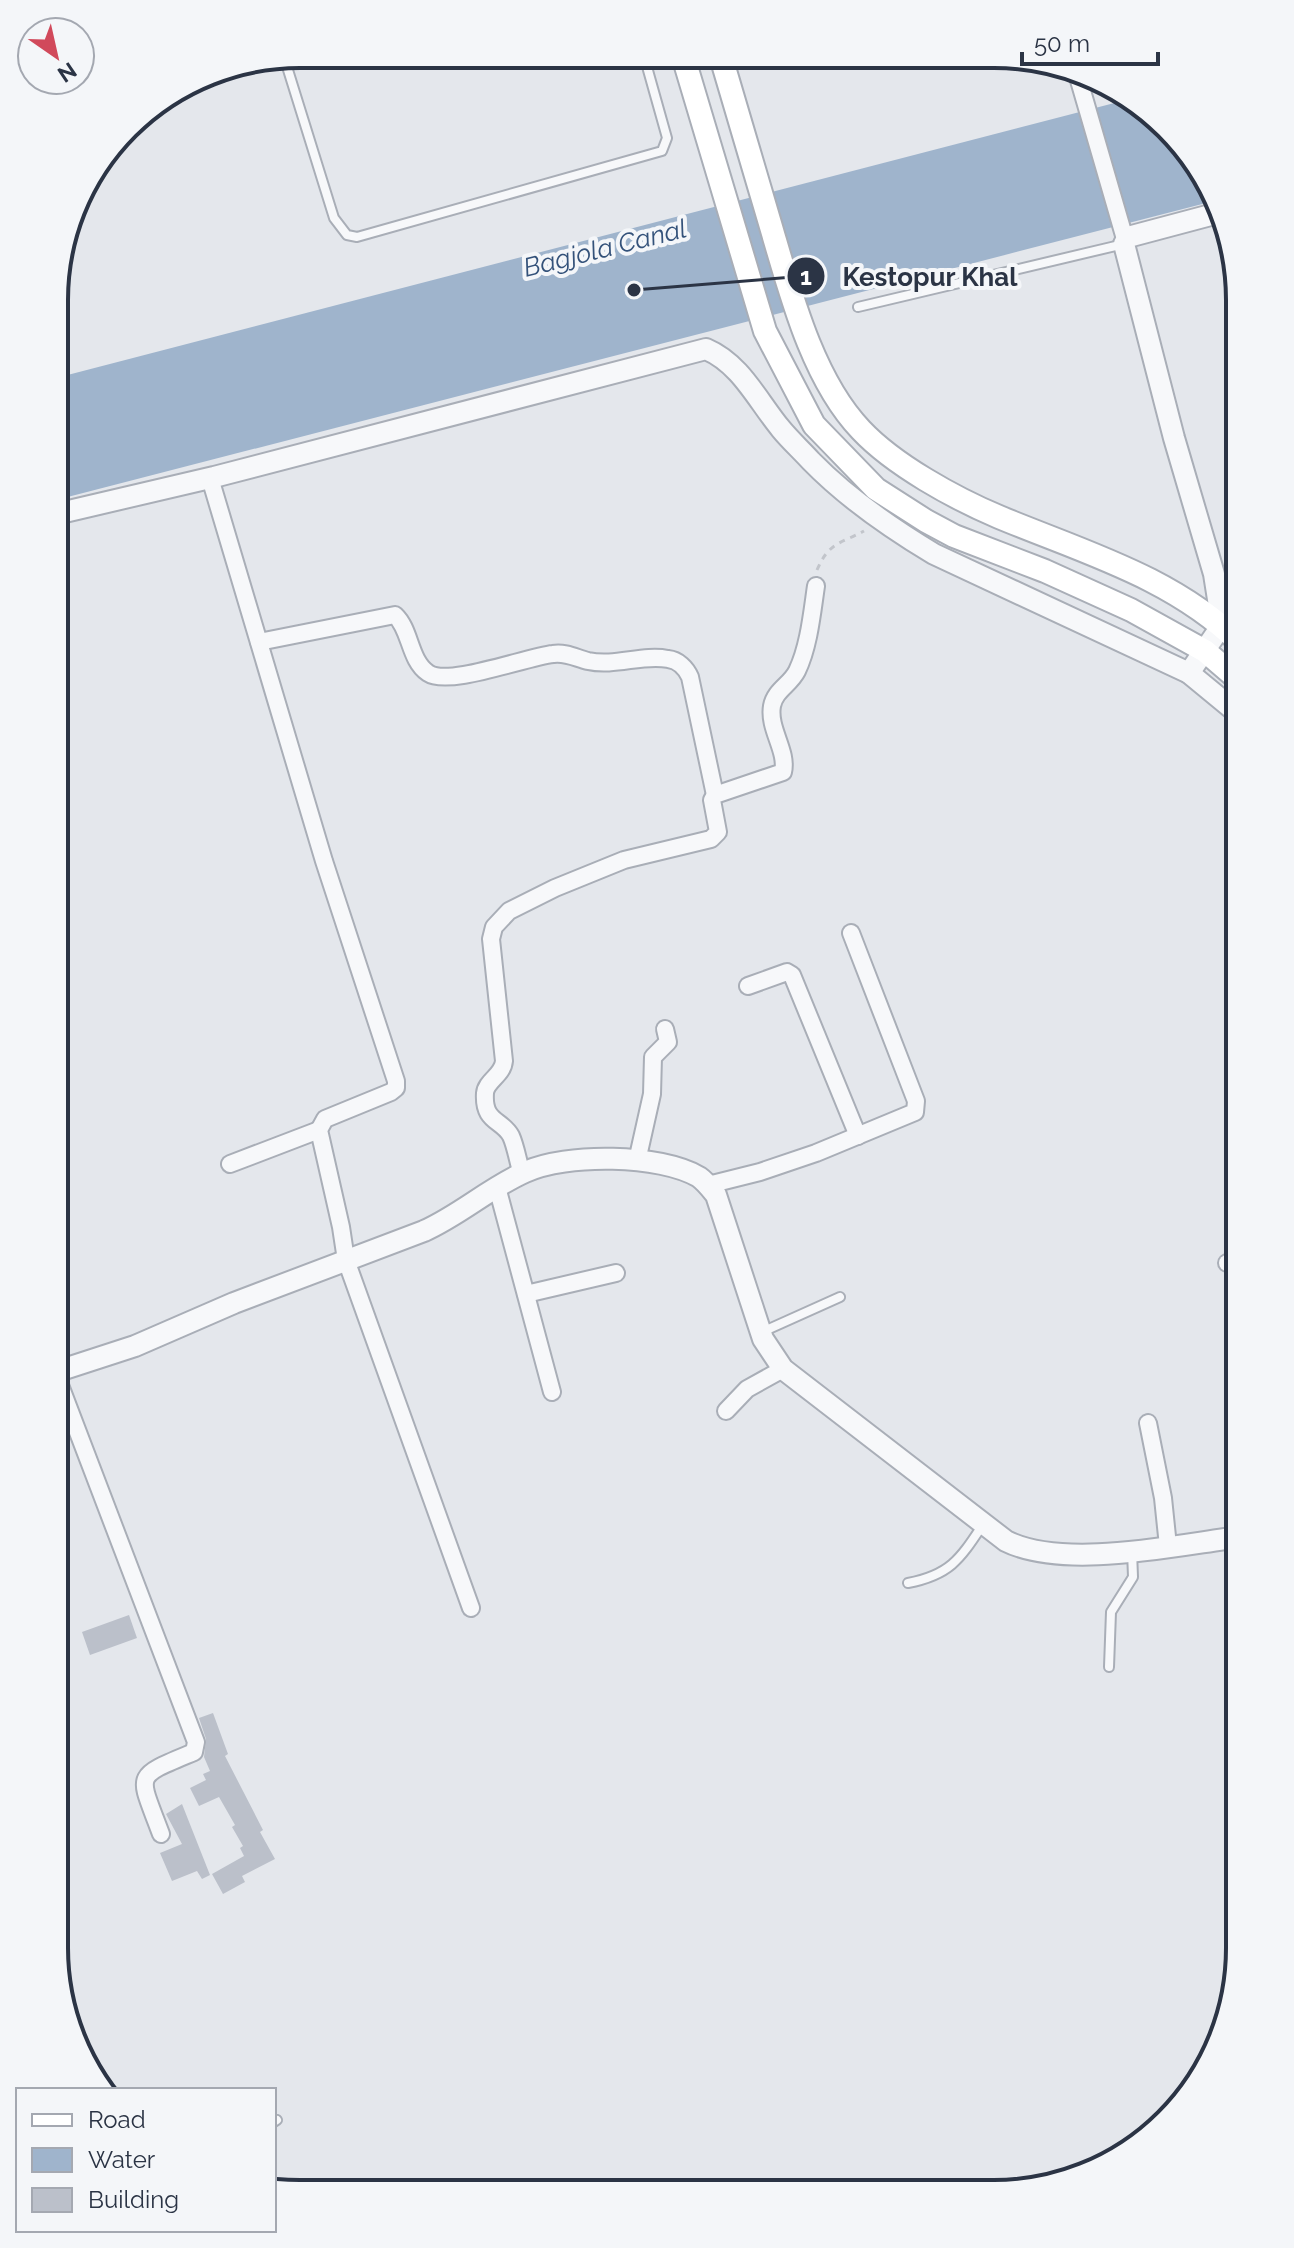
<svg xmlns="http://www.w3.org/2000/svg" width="1294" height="2248" font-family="Raleway,sans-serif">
  <rect width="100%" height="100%" fill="#e4e7ec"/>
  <polygon fill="#9fb4cc" points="1126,100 1156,115 1214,201 56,500 56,378"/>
  <g fill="#bbc0ca">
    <polygon points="129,1615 137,1638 90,1655 82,1632"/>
    <polygon points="213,1713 228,1754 225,1756 263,1830 260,1832 275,1859 242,1876 245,1882 223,1894 212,1874 244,1856 240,1848 243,1846 232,1827 235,1825 219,1797 199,1806 190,1788 206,1780 203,1774 210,1771 204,1757 206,1739 199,1718"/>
    <polygon points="182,1804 210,1875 202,1879 197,1871 172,1881 160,1853 182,1844 166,1814"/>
  </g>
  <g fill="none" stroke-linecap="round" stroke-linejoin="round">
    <g stroke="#a9aeb7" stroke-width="12">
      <g id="service">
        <polyline points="284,57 334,218 347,235 357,237 662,151 667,138 644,56"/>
        <polyline points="858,307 1124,244"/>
        <polyline points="762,1332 840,1297"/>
        <path d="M908 1583C950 1575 960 1559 982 1526"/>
        <polyline points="1109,1667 1111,1612 1133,1577 1132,1551"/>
        <polyline points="274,2122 277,2120"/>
      </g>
    </g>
    <g stroke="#a9aeb7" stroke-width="20">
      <g id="minor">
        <polyline points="1078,77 1125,239"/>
        <polyline points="210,478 324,861 396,1081 396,1088 391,1092 325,1119 319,1130 341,1227 346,1260 471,1608"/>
        <path d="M259 642 395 615C411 630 409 660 428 673 448 687 526 657 553 654 566 652 576 658 588 661 615 667 642 654 668 659 678 660 686 668 690 677L715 795"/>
        <polyline points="748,986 787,972 792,975 858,1136"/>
        <polyline points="637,1161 652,1094 653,1057 668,1042 665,1029"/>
        <polyline points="230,1164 319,1130"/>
        <path d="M522 1174C518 1162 516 1147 511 1136 502 1119 483 1123 485 1093 486 1081 503 1075 504 1061L491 939 494 927 509 911 555 888 624 860 711 839 718 832 712 800 715 795 783 772C788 751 768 729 772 706 775 690 790 685 797 671 809 646 812 613 816 586"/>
        <polyline points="708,1185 760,1172 816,1153 915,1112 916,1101 851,933"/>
        <polyline points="497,1187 552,1392"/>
        <polyline points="1227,1263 1240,1263"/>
        <polyline points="526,1294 616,1273"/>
        <path d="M55 1372 196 1742 194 1752C132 1778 138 1772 161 1834"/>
        <polyline points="726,1411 747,1389 783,1369"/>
        <polyline points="1148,1423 1163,1498 1168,1546"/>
      </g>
    </g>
    <g stroke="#a9aeb7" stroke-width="24">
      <g id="tertiary">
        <path d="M56 514 214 477 706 349C741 364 757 400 781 429 790 440 801 450 811 461 847 498 889 527 934 554L1189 673 1240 715"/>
        <polyline points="1189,673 1222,625 1214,574 1174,438 1124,244 1128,237 1222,212"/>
        <path d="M55 1372 135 1346 234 1303 424 1231C460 1215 489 1188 525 1172 566 1153 660 1154 699 1177 706 1182 711 1189 716 1195L763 1339 783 1369 1006 1541C1064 1570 1176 1545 1240 1537"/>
      </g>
    </g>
    <g stroke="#a9aeb7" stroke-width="26">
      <g id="secondary">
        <polyline points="683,56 765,331 814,425 876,489 926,521 954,536 1045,571 1131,610 1205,651 1240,681"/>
        <path d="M721 57C737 111 753 166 769 220 789 287 811 378 861 430 894 465 954 498 999 517 1083 552 1173 577 1240 643"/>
      </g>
    </g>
    <path stroke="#c2c5cb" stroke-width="3" stroke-dasharray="6 6" stroke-linecap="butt" d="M817 570C829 542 840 544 864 531"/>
    <use href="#service" stroke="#f7f8fa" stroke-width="8"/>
    <use href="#minor" stroke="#f7f8fa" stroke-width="16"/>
    <use href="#tertiary" stroke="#f7f8fa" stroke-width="20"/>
    <use href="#secondary" stroke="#fff" stroke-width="22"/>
  </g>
  <g text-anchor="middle" stroke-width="8" stroke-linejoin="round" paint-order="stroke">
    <g font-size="26" font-style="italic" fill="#34527a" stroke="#f4f6f9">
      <text transform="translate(605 248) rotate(-14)" y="9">Bagjola Canal</text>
    </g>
  </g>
  <path d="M0 0H1294V2248H0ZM300 68H994A232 232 0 0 1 1226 300V1948A232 232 0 0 1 994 2180H300A232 232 0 0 1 68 1948V300A232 232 0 0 1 300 68Z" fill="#f4f6f9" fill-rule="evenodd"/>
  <path fill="none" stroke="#2b3445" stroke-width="4" d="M300 68H994A232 232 0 0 1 1226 300V1948A232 232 0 0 1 994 2180H300A232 232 0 0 1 68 1948V300A232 232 0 0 1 300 68Z"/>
  <path fill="none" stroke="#2b3445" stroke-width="3" d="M634 290L806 276"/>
  <g fill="#2b3445" stroke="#f4f6f9" stroke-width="3">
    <circle cx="634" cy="290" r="8"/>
    <circle cx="806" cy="276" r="20"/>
  </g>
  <g font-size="24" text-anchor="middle" font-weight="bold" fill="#fff">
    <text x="806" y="285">1</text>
  </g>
  <g font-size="26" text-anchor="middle" font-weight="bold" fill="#2b3445" stroke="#f4f6f9" stroke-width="8" stroke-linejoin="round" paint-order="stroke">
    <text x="930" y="286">Kestopur Khal</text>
  </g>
  <rect x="16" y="2088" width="260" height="144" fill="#f4f6f9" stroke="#a4a8b1" stroke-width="2"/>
  <rect x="32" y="2114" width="40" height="12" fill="#ffffff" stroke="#a4a8b1" stroke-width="2"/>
  <text x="88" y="2128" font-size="24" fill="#2b3445">Road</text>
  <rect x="32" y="2148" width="40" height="24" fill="#9fb4cc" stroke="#a4a8b1" stroke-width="2"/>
  <text x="88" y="2168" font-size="24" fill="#2b3445">Water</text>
  <rect x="32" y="2188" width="40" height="24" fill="#bbc0ca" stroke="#a4a8b1" stroke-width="2"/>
  <text x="88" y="2208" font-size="24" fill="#2b3445">Building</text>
  <g transform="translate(56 56) rotate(146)"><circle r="38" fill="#f4f6f9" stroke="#a4a8b1" stroke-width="2"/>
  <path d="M0-6L14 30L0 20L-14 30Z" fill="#d1495b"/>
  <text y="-12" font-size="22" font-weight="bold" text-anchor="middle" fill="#2b3445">N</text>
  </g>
  <path d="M1022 52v12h136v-12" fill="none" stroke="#2b3445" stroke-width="4"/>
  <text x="1034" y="52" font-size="24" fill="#2b3445" stroke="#f4f6f9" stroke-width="6" paint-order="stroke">50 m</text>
</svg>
